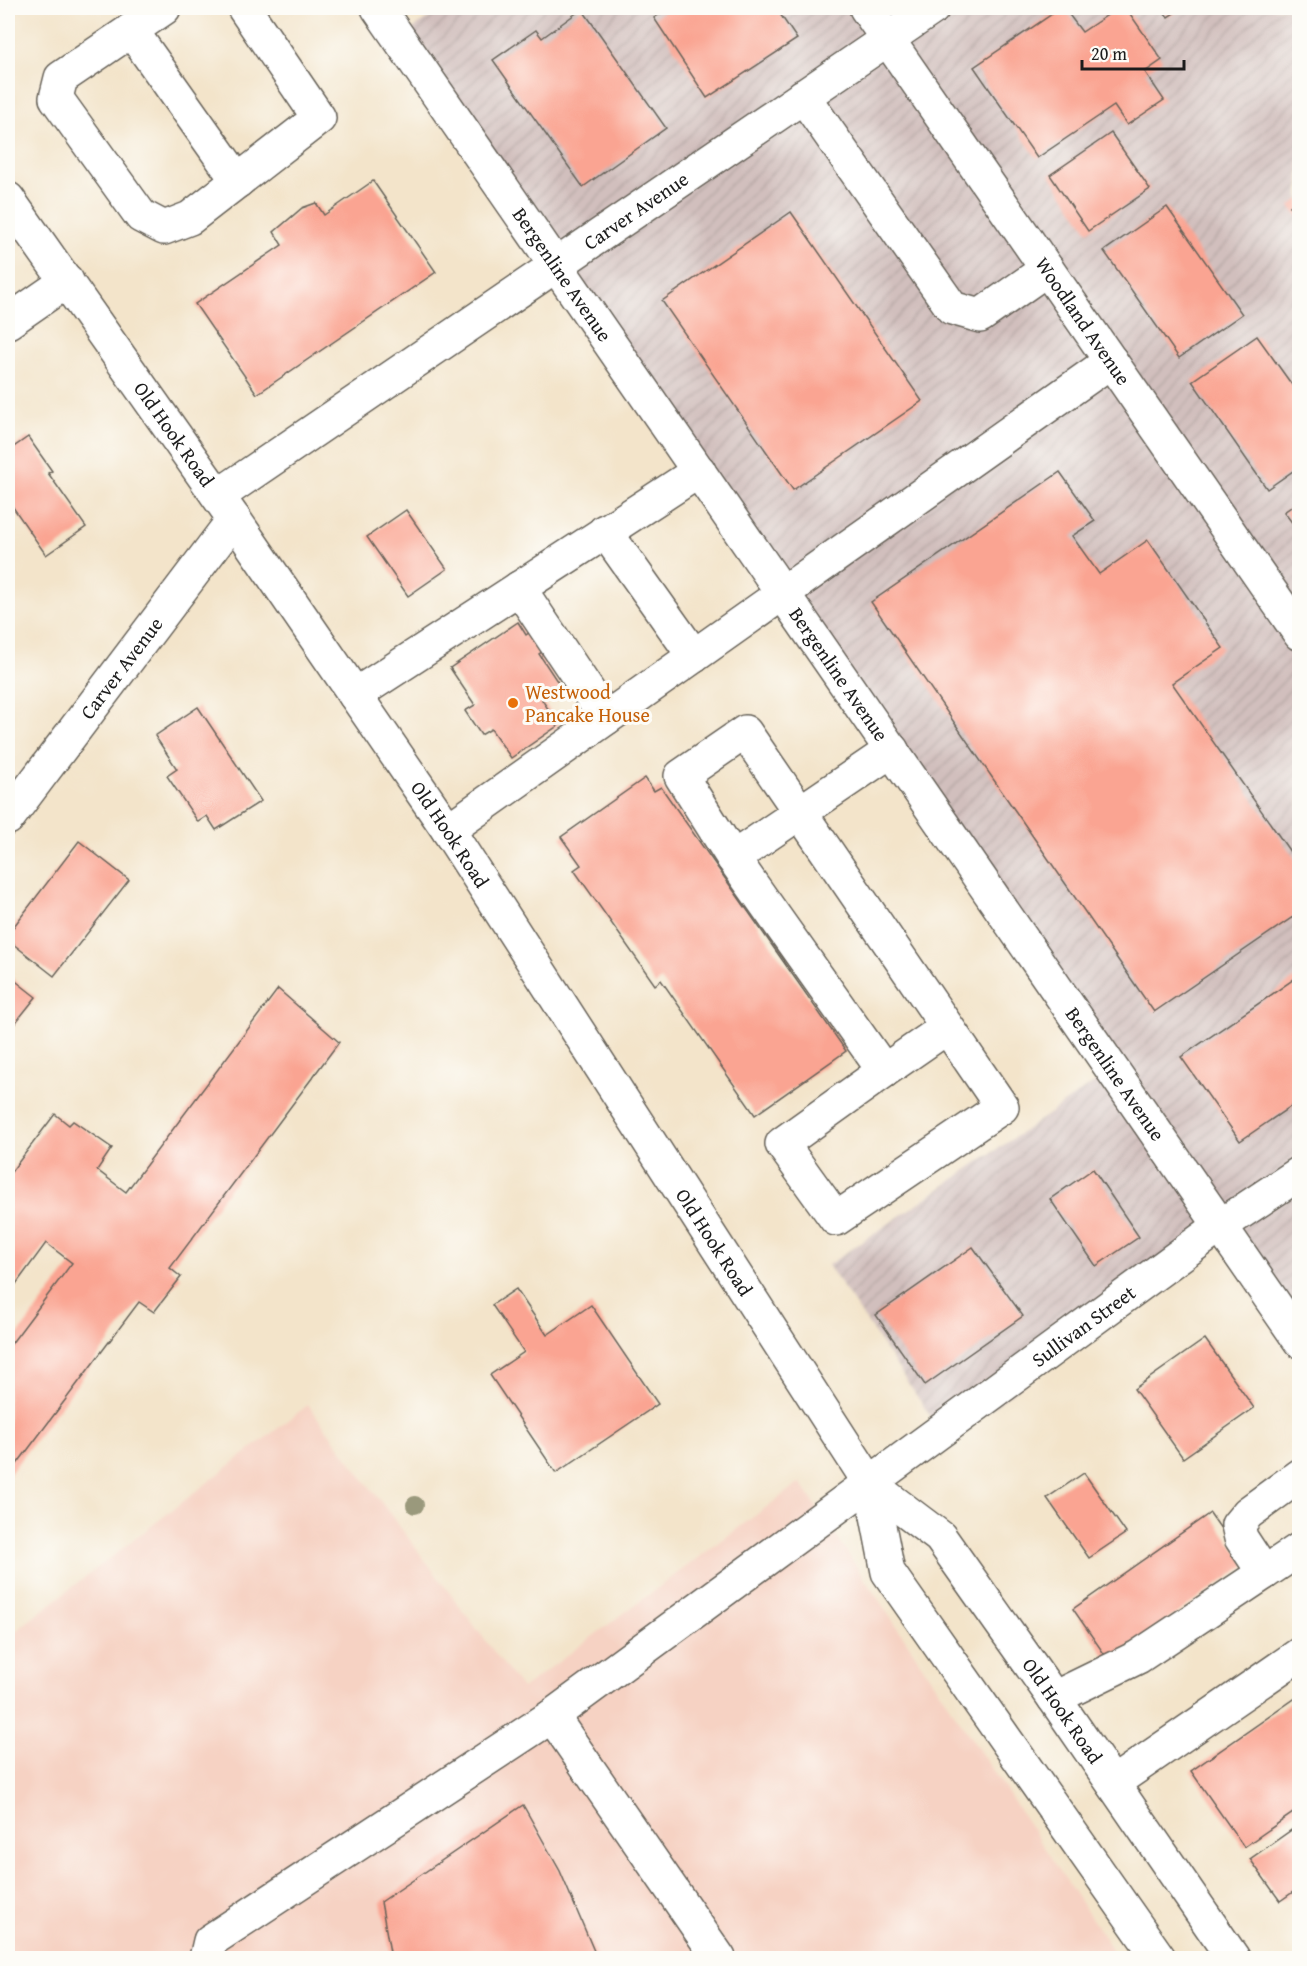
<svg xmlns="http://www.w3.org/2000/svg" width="1307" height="1966" font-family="'Gentium Book Plus',serif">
  <defs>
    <pattern id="industrial-furrows" width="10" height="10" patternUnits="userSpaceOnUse" patternTransform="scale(1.5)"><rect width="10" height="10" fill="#d1bfbd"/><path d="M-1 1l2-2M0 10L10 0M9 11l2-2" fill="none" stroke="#b3a4a2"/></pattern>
  </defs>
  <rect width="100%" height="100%" fill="#fdfcf7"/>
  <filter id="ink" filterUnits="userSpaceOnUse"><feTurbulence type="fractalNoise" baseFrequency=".0167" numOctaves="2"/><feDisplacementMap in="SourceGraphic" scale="12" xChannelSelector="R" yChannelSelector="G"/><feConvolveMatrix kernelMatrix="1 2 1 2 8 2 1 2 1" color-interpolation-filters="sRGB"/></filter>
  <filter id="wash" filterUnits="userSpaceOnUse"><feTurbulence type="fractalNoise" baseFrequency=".008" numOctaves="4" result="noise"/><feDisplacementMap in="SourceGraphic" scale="24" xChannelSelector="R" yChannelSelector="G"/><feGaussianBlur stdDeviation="1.35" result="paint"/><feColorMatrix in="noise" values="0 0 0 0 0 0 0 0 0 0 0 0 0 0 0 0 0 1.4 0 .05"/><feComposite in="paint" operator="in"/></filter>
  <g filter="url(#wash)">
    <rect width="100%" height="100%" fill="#f3e4ca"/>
    <polygon fill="#f6d2c3" points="308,1405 522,1689 800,1482 1118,1958 8,1958 8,1637"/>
    <polygon fill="url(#industrial-furrows)" points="443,8 1299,8 1299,1352 1219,1235 948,1442 828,1265 1116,1068 397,40"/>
    <g id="blocks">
      <g fill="#faa492">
        <polygon points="669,8 776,8 797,39 707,98 654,18"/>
        <polygon points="1061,8 1064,8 1082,32 1118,8 1126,8 1162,60 1145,72 1164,100 1127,125 1114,106 1037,158 974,67"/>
        <polygon points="1161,8 1182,8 1168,17"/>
        <polygon points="582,9 666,128 583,187 493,60 536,30 542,38"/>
        <polygon points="1111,133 1150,189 1088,231 1050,175"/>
        <polygon points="373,181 436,272 257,394 195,304 282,245 274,232 302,208 316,203 324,215"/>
        <polygon points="1300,199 1300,219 1290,206"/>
        <polygon points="1167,207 1242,314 1179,358 1104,251"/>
        <polygon points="791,212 922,401 793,490 662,301"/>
        <polygon points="1257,336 1300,396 1300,466 1267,489 1192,381"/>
        <polygon points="28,437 52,471 48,473 86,527 46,555 8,500 8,451"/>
        <polygon points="1060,472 1095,521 1072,536 1099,574 1148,540 1223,648 1172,683 1300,866 1300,912 1154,1012 871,602"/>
        <polygon points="1300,501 1300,533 1284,512"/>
        <polygon points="406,510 447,569 408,596 367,537"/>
        <polygon points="518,622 526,635 533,630 546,649 539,654 561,687 542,700 559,725 511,758 491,729 481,735 465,711 475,705 450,668"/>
        <polygon points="198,707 261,801 216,830 207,816 198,822 167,776 177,769 155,736"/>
        <polygon points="645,778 654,791 661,787 846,1051 755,1115 661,980 655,985 574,870 581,865 561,837"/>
        <polygon points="79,841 129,880 54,976 8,940 8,934"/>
        <polygon points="8,975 36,997 8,1032"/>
        <polygon points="1300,975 1300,1100 1240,1141 1181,1057"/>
        <polygon points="278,989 339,1042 170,1268 181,1277 154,1312 139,1302 8,1476 8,1348 72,1263 46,1243 8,1295 8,1176 55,1114 69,1125 73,1121 112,1148 97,1170 126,1192"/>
        <polygon points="1093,1169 1139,1237 1096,1266 1050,1199"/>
        <polygon points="973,1247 1023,1316 925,1385 876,1315"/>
        <polygon points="516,1289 547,1335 591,1305 658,1404 556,1473 490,1375 524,1352 492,1305"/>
        <polygon points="1205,1339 1254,1408 1183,1458 1134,1389"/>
        <polygon points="1084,1473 1126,1533 1089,1558 1047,1498"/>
        <polygon points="1210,1513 1246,1565 1109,1661 1073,1609"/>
        <polygon points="1300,1695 1300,1808 1244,1847 1191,1771"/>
        <polygon points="523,1805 560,1871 597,1958 391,1958 381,1902"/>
        <polygon points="1300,1824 1300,1887 1280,1901 1250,1859"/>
      </g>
    </g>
  </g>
  <g filter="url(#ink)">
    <use href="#blocks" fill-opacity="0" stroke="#676259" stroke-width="1.5"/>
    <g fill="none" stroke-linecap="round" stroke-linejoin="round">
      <g stroke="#676259" stroke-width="36">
        <g id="minor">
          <polyline points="164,8 61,78 56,98 141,216 164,228 190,218 319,118 244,8"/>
          <path id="s1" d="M378 8 1300 1341"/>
          <path id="s2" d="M866 8 1300 634"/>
          <polyline points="131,30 238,181"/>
          <polyline points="803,96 952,308 980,316 1047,269"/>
          <polyline points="8,322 67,281"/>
          <path id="s3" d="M218 496 933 8"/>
          <polyline points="605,531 694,656"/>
          <polyline points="519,588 606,718"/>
          <polyline points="355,695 699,471"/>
          <polygon points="745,732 1002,1107 836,1219 782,1144 884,1071 733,858 681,776"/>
          <path id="s4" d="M8 818 234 519"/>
          <polyline points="448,830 1111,361"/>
          <polyline points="733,858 892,750"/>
          <polyline points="884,1071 946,1028"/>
          <polyline points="1264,1573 1241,1538 1238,1525 1248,1513 1300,1475"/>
          <polyline points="1054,1698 1138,1657 1300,1549"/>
          <polyline points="552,1716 719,1958"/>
          <polyline points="1113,1783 1300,1654"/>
          <path id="s5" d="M206 1958 210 1941 552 1716 1220 1226 1300 1173"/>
        </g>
      </g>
      <g stroke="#676259" stroke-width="36">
        <g id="major">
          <path id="s6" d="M8 199 234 519 448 830 871 1485 940 1537 1054 1698 1233 1958"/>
          <polyline points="871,1485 888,1572 1159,1958"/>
        </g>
      </g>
      <use href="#minor" stroke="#fff" stroke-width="33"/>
      <use href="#major" stroke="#fff" stroke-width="33"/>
    </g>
    <circle fill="#9a997c" cx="415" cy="1505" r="9"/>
  </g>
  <circle fill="#e8710a" stroke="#fdfcf7" stroke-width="2" cx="513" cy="703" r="6"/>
  <g text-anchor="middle" stroke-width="6" stroke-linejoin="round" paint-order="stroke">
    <g font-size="20" fill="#1c1c1c" stroke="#fdfcf7">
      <text dy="7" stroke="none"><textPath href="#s3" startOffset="506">Carver Avenue</textPath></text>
      <text dy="7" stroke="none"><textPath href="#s1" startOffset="324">Bergenline Avenue</textPath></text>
      <text dy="7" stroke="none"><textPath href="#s2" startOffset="381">Woodland Avenue</textPath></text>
      <text dy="7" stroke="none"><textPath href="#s6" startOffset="288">Old Hook Road</textPath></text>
      <text dy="7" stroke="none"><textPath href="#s4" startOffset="188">Carver Avenue</textPath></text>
      <text dy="7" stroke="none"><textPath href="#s1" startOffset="810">Bergenline Avenue</textPath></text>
      <text dy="7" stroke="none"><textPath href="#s6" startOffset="774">Old Hook Road</textPath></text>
      <text dy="7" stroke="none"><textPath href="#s1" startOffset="1296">Bergenline Avenue</textPath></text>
      <text dy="7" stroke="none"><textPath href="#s6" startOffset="1260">Old Hook Road</textPath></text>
      <text dy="7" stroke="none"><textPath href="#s5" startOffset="1086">Sullivan Street</textPath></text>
      <text dy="7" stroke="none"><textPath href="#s6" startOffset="1848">Old Hook Road</textPath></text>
    </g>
    <g font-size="20" fill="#c56008" stroke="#fdfcf7" text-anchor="start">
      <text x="525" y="699">Westwood<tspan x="525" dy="23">Pancake House</tspan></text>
    </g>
  </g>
  <rect width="1307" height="1966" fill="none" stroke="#fdfcf7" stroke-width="30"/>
  <path d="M1082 60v9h102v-9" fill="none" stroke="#1c1c1c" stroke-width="3"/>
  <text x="1091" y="60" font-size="18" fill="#1c1c1c" stroke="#fdfcf7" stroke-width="4.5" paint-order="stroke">20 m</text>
</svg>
